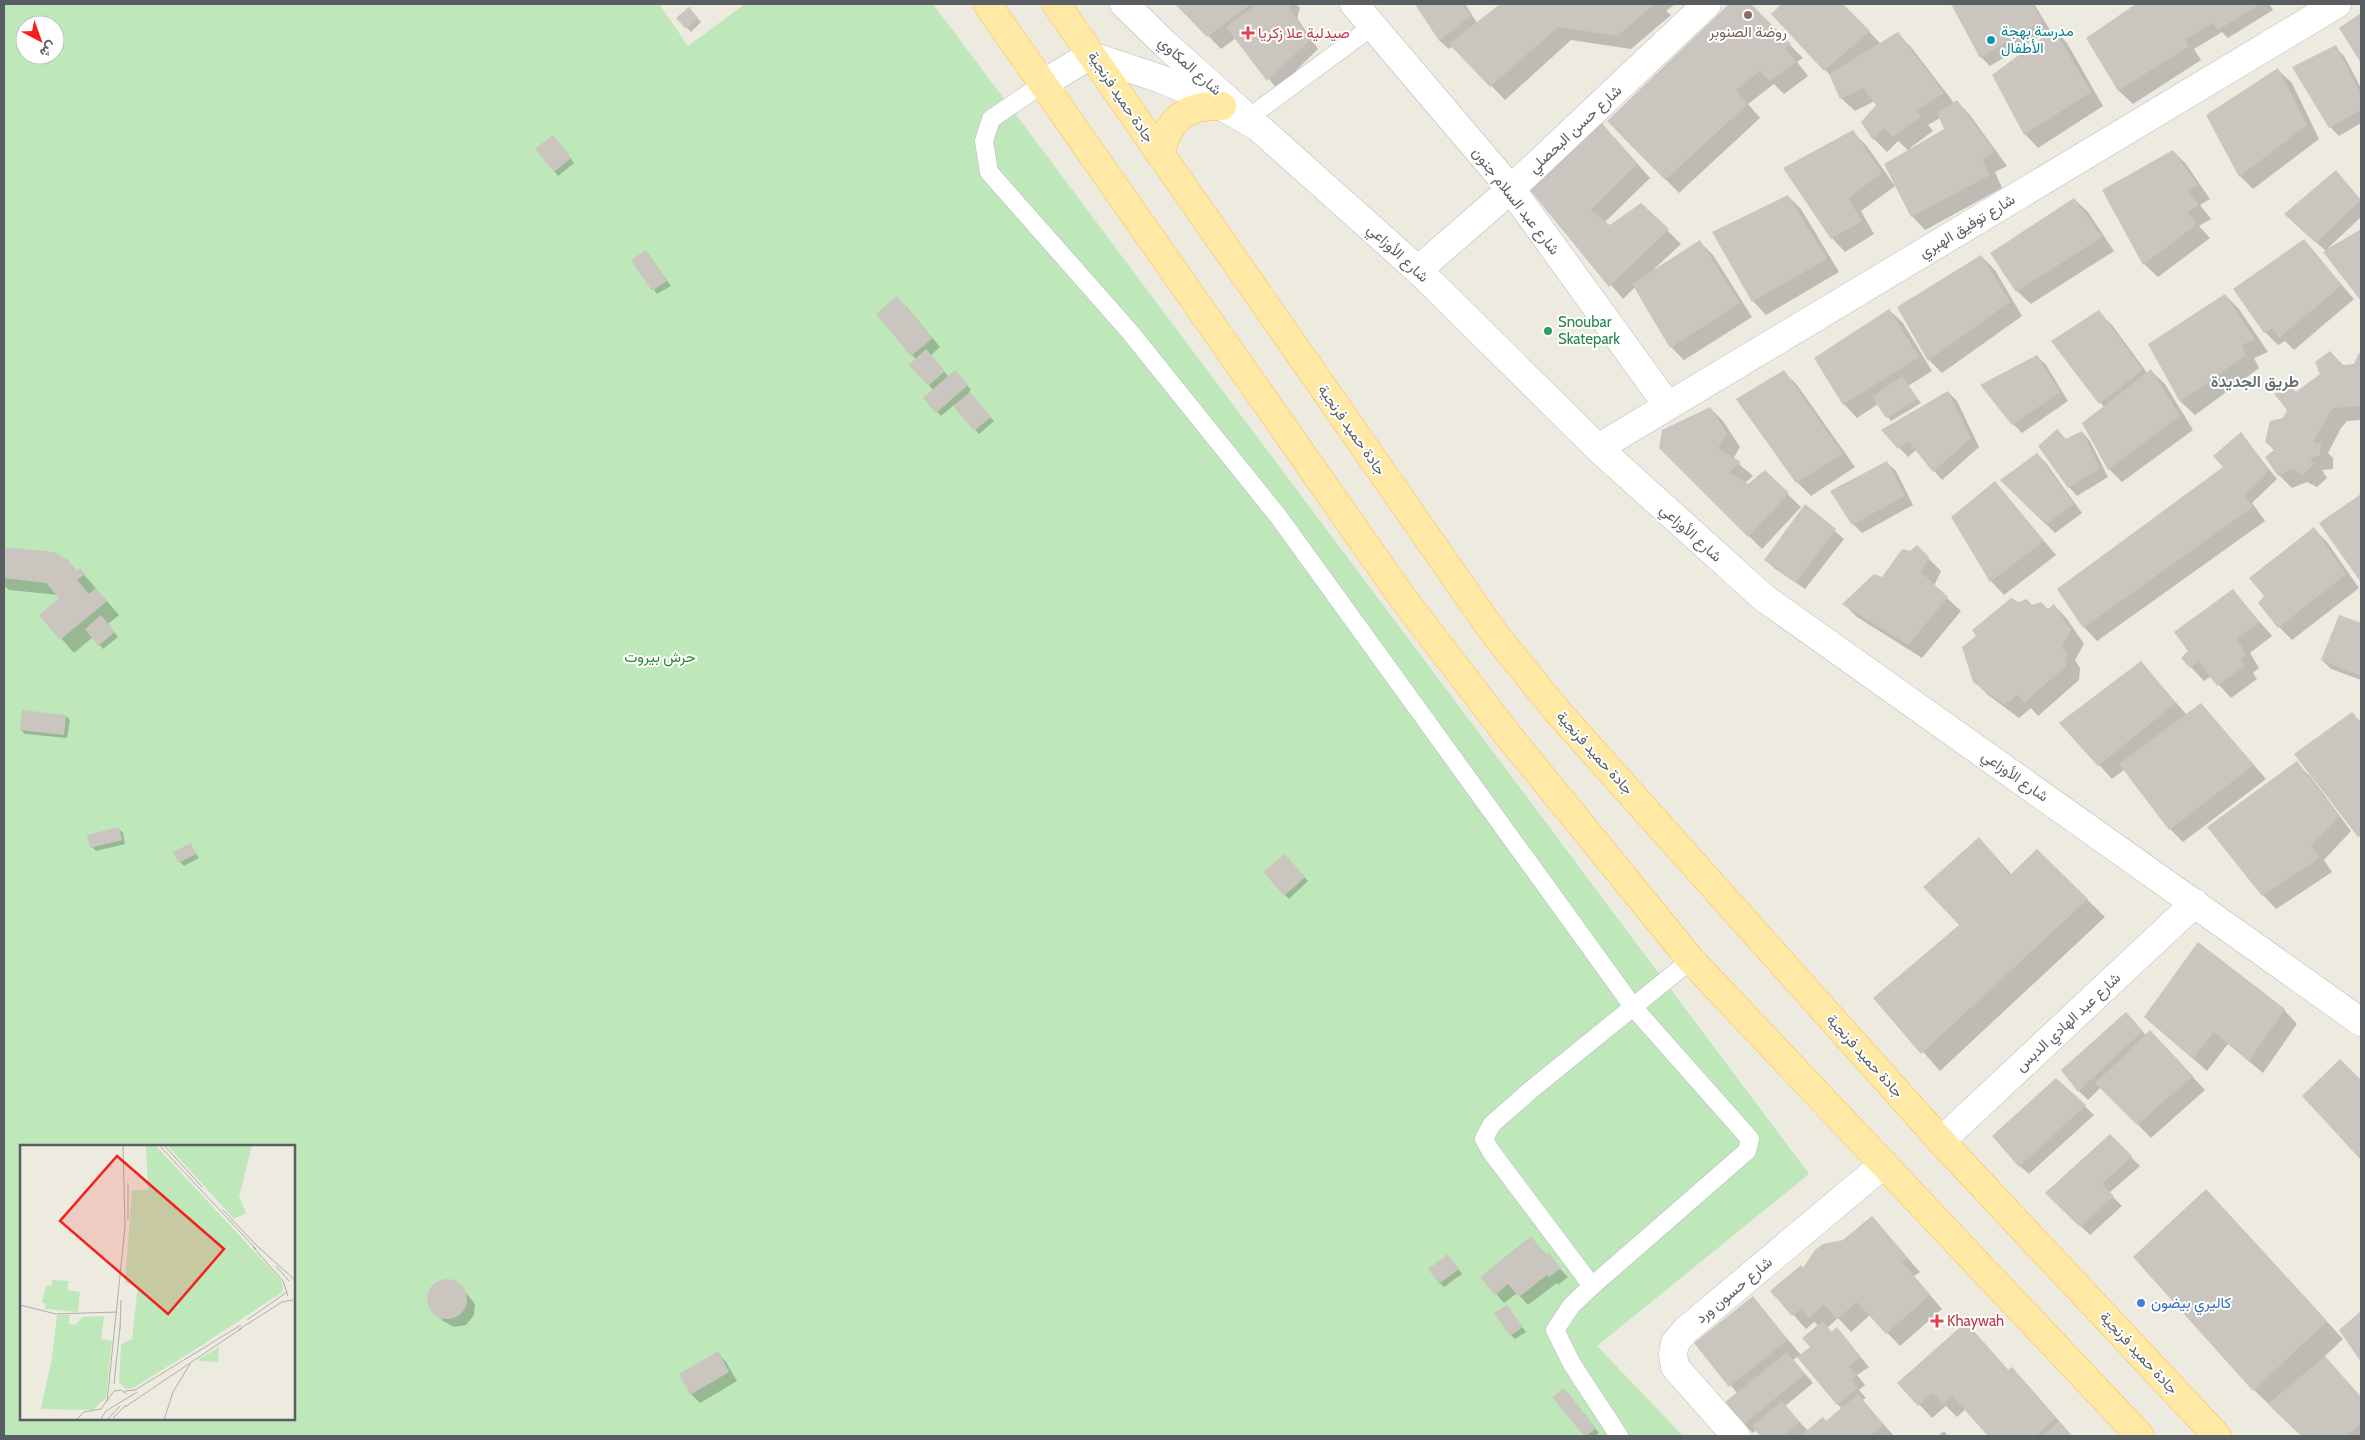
<svg xmlns="http://www.w3.org/2000/svg" width="2365" height="1440" font-family="Cabin,Vazirmatn,sans-serif">
  <rect width="100%" height="100%" fill="#edeae0"/>
  <path fill="#bee7ba" fill-rule="evenodd" d="M4 4H659L688 46 745 4H933L1809 1174 1597 1346 1683 1436H4ZM25 25H55V55H25ZM21 1146H294V1419H21Z"/>
  <g fill="#0003" fill-rule="evenodd">
    <polygon points="1177,4 1296,4 1300,8 1297,18 1318,49 1277,89 1236,38 1221,49"/>
    <polygon points="1416,4 1465,4 1477,23 1502,4 1675,4 1666,11 1671,15 1631,49 1571,40 1505,100 1453,46 1449,49 1440,41"/>
    <polygon points="1731,4 1749,4 1803,58 1797,62 1808,76 1784,94 1774,84 1748,104 1760,118 1679,193 1609,121"/>
    <path d="M1784 4H1842L1881 44 1898 34 1911 47 1954 103 1957 101 1970 115 2007 166 1995 172 2002 188 1925 230 1912 216 1909 151 1898 141 1887 152 1874 139 1878 105 1875 101 1855 111 1841 98 1831 76 1773 14ZM1940 118 1945 129 1911 149 1910 148 1933 131 1928 125Z"/>
    <polygon points="1952,4 2034,4 2050,30 1990,66 1981,57"/>
    <polygon points="2138,4 2269,4 2273,10 2228,38 2222,32 2194,49 2201,60 2133,104 2119,91 2088,38"/>
    <polygon points="689,9 701,22 691,32 678,18"/>
    <polygon points="2054,30 2067,43 2103,106 2038,148 2025,134"/>
    <polygon points="2335,47 2344,56 2361,88 2361,123 2339,136 2330,127"/>
    <polygon points="2278,70 2292,83 2319,139 2253,189 2240,176"/>
    <polygon points="1853,132 1866,145 1895,186 1861,211 1874,234 1845,252 1832,238"/>
    <polygon points="1614,137 1650,178 1605,222 1610,227 1641,204 1681,244 1652,271 1700,242 1713,255 1752,317 1684,360 1671,347 1635,287 1623,299 1531,190"/>
    <polygon points="557,140 574,163 558,176 555,172"/>
    <polygon points="2173,151 2186,164 2210,199 2200,205 2211,219 2199,226 2210,238 2158,277 2144,264 2104,191"/>
    <polygon points="2336,172 2361,200 2361,217 2327,249 2361,230 2361,299 2326,251 2294,223"/>
    <polygon points="1788,196 1801,209 1839,272 1766,315 1753,301"/>
    <polygon points="2074,199 2088,212 2114,251 2031,304 2017,291"/>
    <polygon points="2304,241 2354,299 2294,350 2285,341 2278,345 2265,332"/>
    <polygon points="646,251 671,286 657,294 633,260"/>
    <polygon points="1981,256 1995,270 2022,316 1942,373 1929,360"/>
    <polygon points="2225,295 2239,309 2268,352 2254,358 2259,368 2195,415 2181,402 2149,344"/>
    <polygon points="906,306 940,347 930,356 949,377 959,376 971,390 969,392 994,421 979,434 954,405 941,416 925,398 934,391 911,365 916,359 912,355"/>
    <polygon points="1889,310 1903,323 1932,371 1908,386 1921,403 1891,421 1878,404 1857,418 1844,404"/>
    <polygon points="2098,312 2112,325 2148,374 2151,371 2165,384 2193,430 2122,482 2109,469 2104,407 2052,341"/>
    <polygon points="2360,354 2361,355 2361,420 2347,421 2341,428 2328,453 2333,458 2333,469 2322,470 2327,478 2317,487 2307,482 2292,488 2279,475 2275,451 2266,442 2284,419 2297,393 2344,366 2354,365"/>
    <polygon points="2037,356 2046,365 2068,401 2022,433 2013,424"/>
    <polygon points="1784,372 1797,385 1855,467 1811,496 1797,482 1738,400"/>
    <polygon points="1948,392 1957,401 1979,447 1942,480 1916,450 1908,457 1883,430"/>
    <polygon points="1710,408 1723,421 1740,447 1733,459 1753,476 1745,483 1748,486 1765,472 1801,507 1762,549 1660,448"/>
    <polygon points="2082,432 2090,441 2108,477 2077,496 2069,487 2066,440"/>
    <polygon points="2241,434 2277,479 2252,503 2265,521 2097,641 2084,627 2058,589 2224,468"/>
    <polygon points="2037,454 2046,463 2082,513 2055,533 2002,480"/>
    <polygon points="1887,463 1896,471 1913,505 1862,533 1853,524"/>
    <polygon points="1995,483 2056,555 2004,595 1991,581 1953,517"/>
    <polygon points="2361,496 2361,580 2320,523"/>
    <polygon points="1805,505 1844,539 1805,589 1774,568 1766,560"/>
    <polygon points="2314,529 2327,542 2359,588 2292,640 2279,627"/>
    <polygon points="1917,547 1941,571 1934,586 1961,611 1922,658 1857,617 1844,604 1883,578"/>
    <polygon points="4,548 53,553 78,572 80,570 119,615 108,624 118,637 103,649 93,637 74,653 41,615 61,598 58,595 9,590 4,585"/>
    <polygon points="2233,591 2272,636 2250,653 2259,668 2253,673 2257,679 2231,698 2211,676 2204,681 2191,667 2190,652"/>
    <polygon points="2054,605 2067,619 2084,644 2075,660 2080,668 2079,680 2038,716 2031,708 2019,718 1988,695 1974,681 2032,606 2048,611"/>
    <polygon points="2340,616 2361,624 2361,680 2331,669 2322,660"/>
    <polygon points="2141,663 2187,715 2201,705 2266,779 2183,842 2170,829 2125,769 2112,779 2061,723"/>
    <polygon points="2352,714 2361,722 2361,838 2359,836"/>
    <polygon points="66,716 70,720 67,738 25,734 21,730"/>
    <polygon points="2296,763 2310,776 2351,831 2324,860 2332,872 2276,909 2263,895 2209,827"/>
    <polygon points="119,829 123,833 125,844 96,851 92,847"/>
    <polygon points="1979,838 2012,875 2037,850 2105,917 1940,1071 1875,998 1960,925"/>
    <polygon points="190,845 199,858 184,866 180,862"/>
    <polygon points="1289,860 1308,881 1289,899 1285,895"/>
    <polygon points="2284,1010 2297,1024 2263,1073 2228,1044 2207,1071 2145,1016"/>
    <polygon points="2125,1014 2146,1035 2163,1045 2205,1090 2151,1138 2101,1087 2088,1100 2079,1091"/>
    <polygon points="2340,1061 2361,1081 2361,1158 2304,1097"/>
    <polygon points="2056,1079 2094,1115 2029,1174 2020,1166"/>
    <polygon points="2110,1136 2140,1166 2109,1193 2122,1206 2090,1235 2047,1193"/>
    <polygon points="2223,1208 2343,1339 2324,1357 2361,1397 2361,1436 2302,1436 2254,1390"/>
    <path d="M1871 1217 1920 1272 1914 1276 1942 1309 1900 1346 1870 1315 1851 1332 1838 1318 1827 1328 1832 1332 1845 1338 1869 1367 1857 1375 1865 1385 1859 1390 1866 1398 1862 1400 1894 1436H1762L1756 1430 1753 1433 1744 1424 1737 1393 1696 1343 1753 1298 1801 1355 1811 1347 1819 1326 1814 1322 1806 1329 1772 1291 1844 1241ZM1798 1356 1842 1409 1827 1422 1808 1431 1785 1406 1813 1383 1793 1360Z"/>
    <polygon points="1539,1247 1568,1277 1558,1285 1557,1283 1528,1305 1517,1293 1504,1303 1482,1277"/>
    <polygon points="1448,1255 1462,1274 1444,1287 1440,1283"/>
    <polygon points="448,1281 454,1282 463,1289 475,1304 474,1315 466,1325 454,1327 443,1321 430,1307 429,1294 437,1283"/>
    <polygon points="1507,1306 1526,1332 1515,1339 1511,1335"/>
    <polygon points="1979,1337 2009,1371 2012,1368 2025,1382 2072,1436 1990,1436 1966,1409 1957,1417 1946,1406 1932,1418 1899,1383"/>
    <polygon points="718,1353 726,1362 737,1381 700,1403 691,1394"/>
    <polygon points="1568,1394 1599,1433 1595,1436 1585,1436 1554,1398"/>
    <polygon points="1944,1431 1948,1436 1938,1436"/>
  </g>
  <g fill="#cac6bf">
    <polygon points="1175,4 1251,4 1207,37"/>
    <polygon points="1257,4 1290,4 1289,8 1310,40 1267,81 1226,27"/>
    <polygon points="1415,4 1463,4 1471,16 1439,41"/>
    <polygon points="1500,4 1655,4 1617,36 1558,27 1490,87 1449,44"/>
    <polygon points="1729,4 1751,4 1791,44 1785,48 1796,62 1770,81 1760,71 1736,90 1748,104 1665,180 1607,121"/>
    <polygon points="1782,4 1843,4 1870,31 1824,71 1771,14"/>
    <polygon points="1951,4 2032,4 2042,21 1980,58"/>
    <polygon points="2136,4 2260,4 2218,30 2213,23 2185,40 2189,46 2118,91 2086,38"/>
    <polygon points="689,7 698,18 686,29 676,18"/>
    <polygon points="2361,13 2361,63 2339,28"/>
    <polygon points="2054,29 2091,92 2024,135 1992,75"/>
    <polygon points="1898,32 1944,93 1916,111 1921,117 1893,137 1884,128 1873,140 1861,122 1876,105 1863,88 1840,99 1829,74"/>
    <polygon points="2336,45 2361,94 2361,110 2329,128 2292,67"/>
    <polygon points="2278,68 2307,125 2239,177 2206,115"/>
    <polygon points="1957,100 1995,152 1982,159 1990,175 1911,217 1884,164 1944,129 1937,113"/>
    <polygon points="1601,122 1637,164 1591,210 1610,225 1641,203 1669,229 1609,287 1530,190"/>
    <polygon points="1853,130 1882,173 1848,198 1862,221 1831,239 1783,168"/>
    <polygon points="553,135 571,158 554,172 535,149"/>
    <polygon points="2173,150 2198,185 2188,191 2199,205 2187,212 2197,224 2143,265 2102,190"/>
    <polygon points="2336,170 2361,200 2316,243 2284,214"/>
    <polygon points="1788,195 1827,259 1752,302 1712,232"/>
    <polygon points="2074,198 2102,237 2016,292 1990,253"/>
    <polygon points="2361,229 2361,301 2323,252"/>
    <polygon points="2304,239 2342,285 2279,338 2272,328 2264,333 2233,289"/>
    <polygon points="1700,240 1740,303 1670,348 1632,284"/>
    <polygon points="646,250 667,281 652,291 631,260"/>
    <polygon points="1981,255 2010,302 1928,361 1897,307"/>
    <polygon points="2225,294 2255,339 2242,345 2246,355 2180,402 2148,344"/>
    <polygon points="897,296 933,338 911,356 876,314"/>
    <polygon points="1889,309 1919,357 1843,405 1814,358"/>
    <polygon points="2099,310 2143,370 2099,404 2051,341"/>
    <polygon points="926,349 945,371 928,386 909,365"/>
    <polygon points="2330,351 2343,365 2354,364 2359,353 2361,353 2361,406 2334,408 2328,415 2313,443 2321,443 2320,456 2310,457 2314,464 2303,475 2293,469 2278,476 2265,457 2275,449 2265,442 2270,421 2283,418 2287,410 2274,394 2289,384 2296,392 2320,374 2315,362"/>
    <polygon points="2037,355 2060,392 2012,425 1980,385"/>
    <polygon points="2151,369 2180,416 2108,470 2082,423"/>
    <polygon points="955,370 968,385 936,413 923,398"/>
    <polygon points="1784,370 1843,454 1796,483 1736,399"/>
    <polygon points="1902,376 1918,399 1886,418 1872,397"/>
    <polygon points="1948,391 1971,438 1933,472 1908,441 1898,449 1881,430"/>
    <polygon points="970,392 991,417 974,431 953,406"/>
    <polygon points="1710,407 1727,433 1718,448 1741,462 1729,472 1748,484 1765,470 1789,493 1748,537 1659,448 1662,430"/>
    <polygon points="2057,429 2066,439 2082,431 2100,468 2068,488 2038,446"/>
    <polygon points="2241,432 2269,470 2244,495 2253,507 2083,628 2057,589 2223,467 2213,456"/>
    <polygon points="2037,453 2074,504 2046,525 2000,480"/>
    <polygon points="1887,461 1905,496 1852,525 1830,491"/>
    <polygon points="1995,481 2044,541 1990,582 1951,517"/>
    <polygon points="2361,494 2361,579 2360,581 2319,523"/>
    <polygon points="1805,504 1836,529 1796,582 1764,560"/>
    <polygon points="2314,527 2346,574 2278,628 2258,603 2264,596 2249,578"/>
    <polygon points="1917,545 1929,557 1921,572 1948,597 1908,645 1842,604 1874,574 1882,577 1902,549 1910,551"/>
    <polygon points="4,547 54,552 68,560 77,571 80,568 85,574 77,580 89,594 96,588 107,601 60,640 39,615 59,598 46,583 4,578"/>
    <polygon points="2233,589 2259,622 2237,639 2246,654 2241,659 2245,666 2217,686 2199,662 2190,668 2181,658 2188,651 2174,632"/>
    <polygon points="2011,598 2019,602 2027,599 2032,605 2041,602 2048,609 2054,604 2071,630 2062,646 2067,654 2066,666 2024,703 2017,695 2005,705 1973,682 1962,647 1976,636 1972,630"/>
    <polygon points="101,615 115,632 98,646 85,629"/>
    <polygon points="2339,615 2361,623 2361,676 2321,660"/>
    <polygon points="2141,661 2176,703 2098,766 2059,723"/>
    <polygon points="2201,703 2254,765 2169,830 2119,764"/>
    <polygon points="22,710 66,715 64,735 20,730"/>
    <polygon points="2352,712 2361,723 2361,835 2358,837 2294,754"/>
    <polygon points="2297,761 2339,817 2311,846 2320,858 2262,896 2207,827"/>
    <polygon points="119,827 122,840 90,848 87,835"/>
    <polygon points="1979,837 2010,875 2037,849 2088,899 1921,1054 1873,998 1959,925 1923,887"/>
    <polygon points="191,843 196,854 179,863 173,852"/>
    <polygon points="1285,854 1305,877 1284,896 1263,872"/>
    <polygon points="2198,942 2285,1009 2249,1061 2214,1032 2193,1059 2144,1017"/>
    <polygon points="2126,1012 2143,1031 2078,1092 2061,1070"/>
    <polygon points="2150,1030 2193,1076 2137,1125 2095,1083"/>
    <polygon points="2340,1059 2361,1080 2361,1160 2302,1096"/>
    <polygon points="2056,1078 2086,1105 2019,1167 1992,1136"/>
    <polygon points="2110,1134 2132,1156 2102,1184 2114,1196 2080,1227 2045,1193"/>
    <polygon points="2206,1189 2327,1321 2253,1391 2133,1257"/>
    <polygon points="1872,1216 1908,1258 1902,1262 1930,1295 1886,1334 1857,1302 1837,1319 1824,1305 1809,1318 1801,1309 1792,1316 1770,1291 1801,1265 1803,1268 1815,1250 1823,1244 1843,1240"/>
    <polygon points="1531,1236 1546,1255 1549,1253 1561,1268 1549,1277 1547,1275 1519,1297 1508,1284 1495,1295 1480,1277"/>
    <polygon points="1448,1254 1459,1269 1439,1284 1428,1269"/>
    <circle cx="447" cy="1299" r="20"/>
    <polygon points="1753,1296 1788,1340 1729,1387 1694,1343"/>
    <polygon points="1507,1305 1523,1327 1510,1336 1494,1313"/>
    <polygon points="2361,1311 2361,1362 2339,1330"/>
    <polygon points="1823,1321 1831,1332 1837,1327 1861,1357 1849,1366 1857,1375 1851,1380 1858,1388 1837,1405 1797,1357 1810,1347 1802,1338"/>
    <polygon points="1966,1322 2008,1370 2012,1367 2056,1418 2036,1436 1988,1436 1952,1396 1943,1404 1933,1393 1918,1406 1897,1383"/>
    <polygon points="718,1351 729,1372 690,1395 679,1374"/>
    <polygon points="1787,1352 1805,1374 1743,1425 1725,1402"/>
    <polygon points="2325,1356 2361,1397 2361,1423 2347,1436 2301,1436 2268,1404"/>
    <polygon points="1564,1388 1596,1428 1586,1436 1584,1436 1552,1397"/>
    <polygon points="1858,1394 1884,1425 1870,1436 1800,1436 1823,1417 1826,1421"/>
    <polygon points="1782,1401 1800,1422 1783,1436 1760,1436 1752,1426"/>
    <polygon points="2059,1421 2072,1436 2042,1436"/>
  </g>
  <g fill="none" stroke-linecap="round" stroke-linejoin="round">
    <g stroke="#b6babe" stroke-width="19">
      <g id="service">
        <polyline points="1044,83 991,119 984,141 989,172 1130,332 1278,516 1634,1008 1750,1139 1747,1151 1592,1286 1571,1306 1555,1330 1572,1364 1619,1436"/>
        <polyline points="1248,118 1373,26"/>
        <polyline points="1592,1286 1490,1150 1484,1139 1492,1124 1532,1089 1691,960"/>
      </g>
    </g>
    <g stroke="#b6babe" stroke-width="29">
      <g id="minor">
        <polyline points="1124,4 1165,44 1240,111"/>
        <polyline points="1354,4 1511,189 1668,406"/>
        <polyline points="1418,270 1511,189 1707,4"/>
        <polyline points="1598,448 2337,4"/>
        <polyline points="1941,1141 2195,903"/>
        <polyline points="1736,1436 1675,1367 1673,1354 1675,1343 1686,1330 1884,1164"/>
      </g>
    </g>
    <g stroke="#b6babe" stroke-width="29">
      <polyline id="tertiary" points="1044,83 1084,59 1095,57 1161,79 1211,100 1258,127 1418,270 1598,448 1764,598 2361,1022"/>
    </g>
    <g stroke="#fbbd4b" stroke-width="29">
      <g id="primary">
        <polyline points="987,4 1402,597 1507,734 1691,960 2140,1436"/>
        <polyline points="1056,4 1494,633 1557,711 1941,1141 2217,1436"/>
        <path d="M1160 154C1170 118 1184 105 1222 106"/>
      </g>
    </g>
    <use href="#service" stroke="#fff" stroke-width="18"/>
    <use href="#minor" stroke="#fff" stroke-width="28"/>
    <use href="#tertiary" stroke="#fff" stroke-width="28"/>
    <use href="#primary" stroke="#ffe9a4" stroke-width="28"/>
  </g>
  <circle fill="#8d6e63" stroke="#fff" stroke-width="2" cx="1748" cy="15" r="5"/>
  <g fill="#e0444e" stroke="#fff" stroke-width="2">
    <path d="M1245.5 25.5h5v5h5v5h-5v5h-5v-5h-5v-5h5z"/>
    <path d="M1934.5 1313.5h5v5h5v5h-5v5h-5v-5h-5v-5h5z"/>
  </g>
  <circle fill="#0f9aa8" stroke="#fff" stroke-width="2" cx="1991" cy="40" r="5"/>
  <circle fill="#2e9e5b" stroke="#fff" stroke-width="2" cx="1548" cy="331" r="5"/>
  <circle fill="#3f7fe0" stroke="#fff" stroke-width="2" cx="2141" cy="1303" r="5"/>
  <g text-anchor="middle" stroke-width="4" stroke-linejoin="round" paint-order="stroke">
    <g font-size="15" fill="#0d838f" stroke="#fff" text-anchor="start">
      <text x="2001" y="36">مدرسة بهجة<tspan x="2001" dy="17">الأطفال</tspan></text>
    </g>
    <g font-size="15" fill="#785e54" stroke="#fff">
      <text x="1748" y="37">روضة الصنوبر</text>
    </g>
    <g font-size="15" fill="#be3a42" stroke="#fff" text-anchor="start">
      <text x="1258" y="38">صيدلية علا زكريا</text>
      <text x="1947" y="1326">Khaywah</text>
    </g>
    <g font-size="15" fill="#595e63" stroke="#fff">
      <text transform="translate(1190 66) rotate(42)" y="5">شارع المكاوي</text>
      <text transform="translate(1121 97) rotate(56)" y="5">جادة حميد فرنجية</text>
      <text transform="translate(1575 129) rotate(-43)" y="5">شارع حسن البحصلي</text>
      <text transform="translate(1516 201) rotate(52)" y="5">شارع عبد السلام جنون</text>
      <text transform="translate(1967 226) rotate(-31)" y="5">شارع توفيق الهبري</text>
      <text transform="translate(1398 253) rotate(43)" y="5">شارع الأوزاعي</text>
      <text transform="translate(1352 430) rotate(55)" y="5">جادة حميد فرنجية</text>
      <text transform="translate(1691 533) rotate(42)" y="5">شارع الأوزاعي</text>
      <text transform="translate(1595 753) rotate(48)" y="5">جادة حميد فرنجية</text>
      <text transform="translate(2015 776) rotate(35)" y="5">شارع الأوزاعي</text>
      <text transform="translate(2068 1022) rotate(-43)" y="5">شارع عبد الهادي الدبس</text>
      <text transform="translate(1865 1056) rotate(48)" y="5">جادة حميد فرنجية</text>
      <text transform="translate(1734 1290) rotate(-40)" y="5">شارع حسون ورد</text>
      <text transform="translate(2139 1353) rotate(47)" y="5">جادة حميد فرنجية</text>
    </g>
    <g font-size="15" fill="#27864d" stroke="#fff" text-anchor="start">
      <text x="1558" y="327">Snoubar<tspan x="1558" dy="17">Skatepark</tspan></text>
    </g>
    <g font-size="15" fill="#30852e" stroke="#fff">
      <text x="660" y="662">حرش بيروت</text>
    </g>
    <g font-size="15" fill="#366cbe" stroke="#fff" text-anchor="start">
      <text x="2151" y="1308">كاليري بيضون</text>
    </g>
    <g font-size="16" font-weight="bold" fill="#6a7075" stroke="#fff">
      <text x="2255" y="387">طريق الجديدة</text>
    </g>
  </g>
  <g transform="translate(20 1145)">
    <rect width="275" height="275" fill="#edeae0"/>
    <path d="M126 0H135L261 135 263 144 261 148 176 204 113 243 106 244 99 237 101 199 112 194 118 141 105 138 112 45H128ZM232 0 219 52 226 68 214 74 148 1ZM33 135 49 136 47 145 60 147 58 167 25 164 26 159 22 157 26 141H31ZM37 170H50L49 179 56 180 62 172 84 171 81 194 92 196 86 253 73 265 21 264 32 213ZM199 202 198 217 179 216V214Z" fill="#bee7ba"/>
    <path fill="none" stroke="#aeaeaa" stroke-width="1" d="M139 0 236 104M144 0 182 42M108 38V75M203 65 238 102M237 101 275 135M233 102 263 136 268 151M256 121 269 136M0 160 36 169 97 167M227 175 267 147M100 184 101 155M218 185 262 157 273 155M94 239 100 182M105 246 115 245 221 180M87 257 105 82 103 0M105 262 222 183M93 273 106 260M56 275 64 267 81 264 94 246 101 245 107 249M80 275 86 266 117 247M87 275 100 261M144 275 153 247 170 219"/>
    <path fill="#f51f1e" fill-opacity="0.15" stroke="#f51f1e" stroke-width="2.5" d="M97 11 204 104 148 169 40 76Z"/>
    <rect width="275" height="275" fill="none" stroke="#595e63" stroke-width="2.5"/>
  </g>
  <rect width="2365" height="1440" fill="none" stroke="#595e63" stroke-width="10"/>
  <g transform="translate(40 40) rotate(139)"><circle r="24" fill="#ffffff" stroke="#bdbfc1"/>
  <path d="M0-4L9 19L0 12L-9 19Z" fill="#f51f1e"/>
  <text y="-8" font-size="14" font-weight="bold" text-anchor="middle" fill="#595e63">ش</text>
  </g>
</svg>
